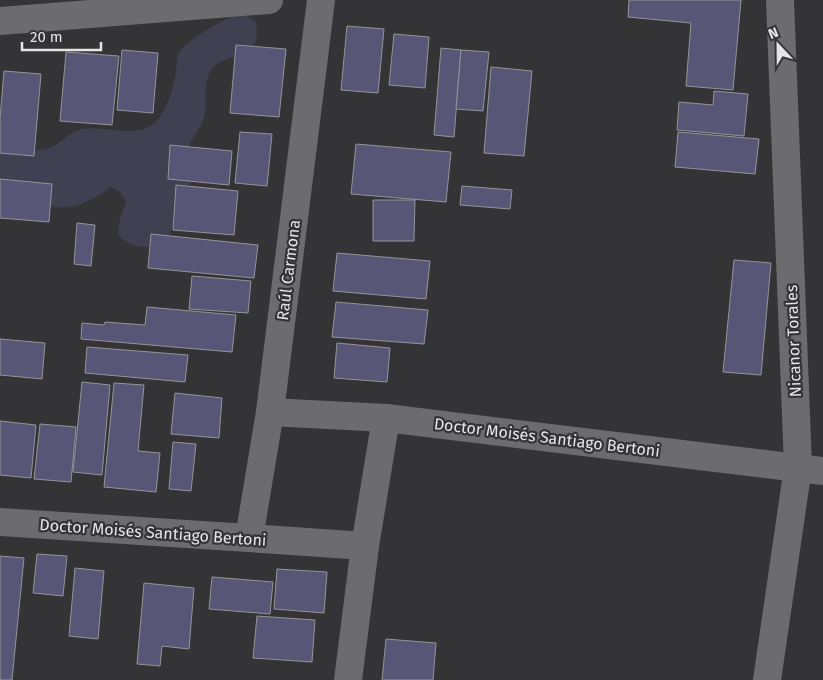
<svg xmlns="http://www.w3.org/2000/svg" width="823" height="680" font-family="'Fira Sans',sans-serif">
  <rect width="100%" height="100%" fill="#343436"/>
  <path fill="#414053" d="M236 15 247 16 256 22C257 29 258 39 254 45 243 59 216 55 208 76 203 91 208 107 203 121 198 132 190 139 188 151 186 163 192 176 190 185 189 192 184 199 182 206 174 224 168 249 144 247 132 246 126 243 118 234L119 223 126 201 120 192 111 187C91 201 78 209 53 207L45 199 0 180V145C17 148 40 155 56 145 64 140 73 130 82 129 104 125 130 138 150 126 166 117 173 89 176 72 177 66 176 58 179 53 187 39 221 21 236 15Z"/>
  <g fill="#575676" stroke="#959598">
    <polygon points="629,0 741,0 733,90 686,86 691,23 628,17"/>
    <polygon points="347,26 384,29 378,93 341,90"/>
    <polygon points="394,34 429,37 425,88 389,85"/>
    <polygon points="236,45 286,49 279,117 230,113"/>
    <polygon points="441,48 461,50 454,137 434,135"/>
    <polygon points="122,50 158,53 153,113 117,110"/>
    <polygon points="461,50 489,52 483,111 456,109"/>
    <polygon points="66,52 119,56 112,125 60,121"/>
    <polygon points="491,67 532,71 524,156 484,153"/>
    <polygon points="4,71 41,74 34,156 0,153 0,118"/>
    <polygon points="714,91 748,94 744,136 677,130 679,102 713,105"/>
    <polygon points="240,132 272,134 267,186 235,183"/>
    <polygon points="678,132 759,139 755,174 675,167"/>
    <polygon points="356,144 451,152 446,202 351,194"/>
    <polygon points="170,145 232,151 229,185 168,179"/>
    <polygon points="0,179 52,184 49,222 0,218"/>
    <polygon points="176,185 238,191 234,235 173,230"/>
    <polygon points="462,186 512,190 510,209 460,205"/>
    <polygon points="373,200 415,200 414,241 373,241"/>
    <polygon points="77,223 95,225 91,266 74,264"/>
    <polygon points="151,234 258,245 254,278 148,268"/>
    <polygon points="337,253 430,261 426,299 333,291"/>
    <polygon points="734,260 771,263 761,375 723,372"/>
    <polygon points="192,276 251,281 248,313 189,309"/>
    <polygon points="336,302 428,310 424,344 332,337"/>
    <polygon points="147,307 236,315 232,352 81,339 82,323 104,325 105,322 145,325"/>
    <polygon points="0,339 45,343 42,379 0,375"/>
    <polygon points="337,343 390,348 387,382 334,378"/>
    <polygon points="87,347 188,355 185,382 85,373"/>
    <polygon points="82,382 110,385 102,475 73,472"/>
    <polygon points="114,383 144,385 138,451 160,453 156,492 104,487"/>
    <polygon points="175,393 222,398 219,438 171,434"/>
    <polygon points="0,421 36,425 31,478 0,475"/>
    <polygon points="40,424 76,427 71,482 34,479"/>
    <polygon points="173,442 196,444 191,491 169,489"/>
    <polygon points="37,554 67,556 63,596 33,593"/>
    <polygon points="0,556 24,558 12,680 0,680"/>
    <polygon points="75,568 104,571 98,639 69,636"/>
    <polygon points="277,569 327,572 324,613 274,609"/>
    <polygon points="212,577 273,582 270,614 209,609"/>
    <polygon points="144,583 194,588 189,649 162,646 160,666 137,664"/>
    <polygon points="257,616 315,620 312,662 253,658"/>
    <polygon points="386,639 436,643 433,680 382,680"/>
  </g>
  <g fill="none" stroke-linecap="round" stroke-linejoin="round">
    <g stroke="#6c6c6f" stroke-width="28">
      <polyline points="0,21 269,0"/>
      <polyline points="270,412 321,0"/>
      <polyline points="249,538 365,546"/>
      <polyline points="348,680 365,546 386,418"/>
      <polyline points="767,680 798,467 780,0"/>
    </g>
    <polyline stroke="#6c6c6f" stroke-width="28" points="0,522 249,538 270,412 386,418 823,471"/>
  </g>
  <g text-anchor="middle" stroke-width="4.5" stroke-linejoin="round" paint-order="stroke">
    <g font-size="16" fill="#e5e5e6" stroke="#343436">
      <text transform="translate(288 270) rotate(-83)" y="6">Raúl Carmona</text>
      <text transform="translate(793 341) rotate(-92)" y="6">Nicanor Torales</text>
      <text transform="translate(547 437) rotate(7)" y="6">Doctor Moisés Santiago Bertoni</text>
      <text transform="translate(153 532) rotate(4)" y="6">Doctor Moisés Santiago Bertoni</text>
    </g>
  </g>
  <g transform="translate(778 45) rotate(338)" stroke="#343436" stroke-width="4" paint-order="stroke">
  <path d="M0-4L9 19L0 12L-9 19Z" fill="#e5e5e6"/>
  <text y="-8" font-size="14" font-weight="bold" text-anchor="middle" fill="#e5e5e6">N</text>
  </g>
  <path d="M22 42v8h79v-8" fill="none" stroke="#e5e5e6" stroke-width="2.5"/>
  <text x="30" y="42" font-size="15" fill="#e5e5e6" stroke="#343436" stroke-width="4" paint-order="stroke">20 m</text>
</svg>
